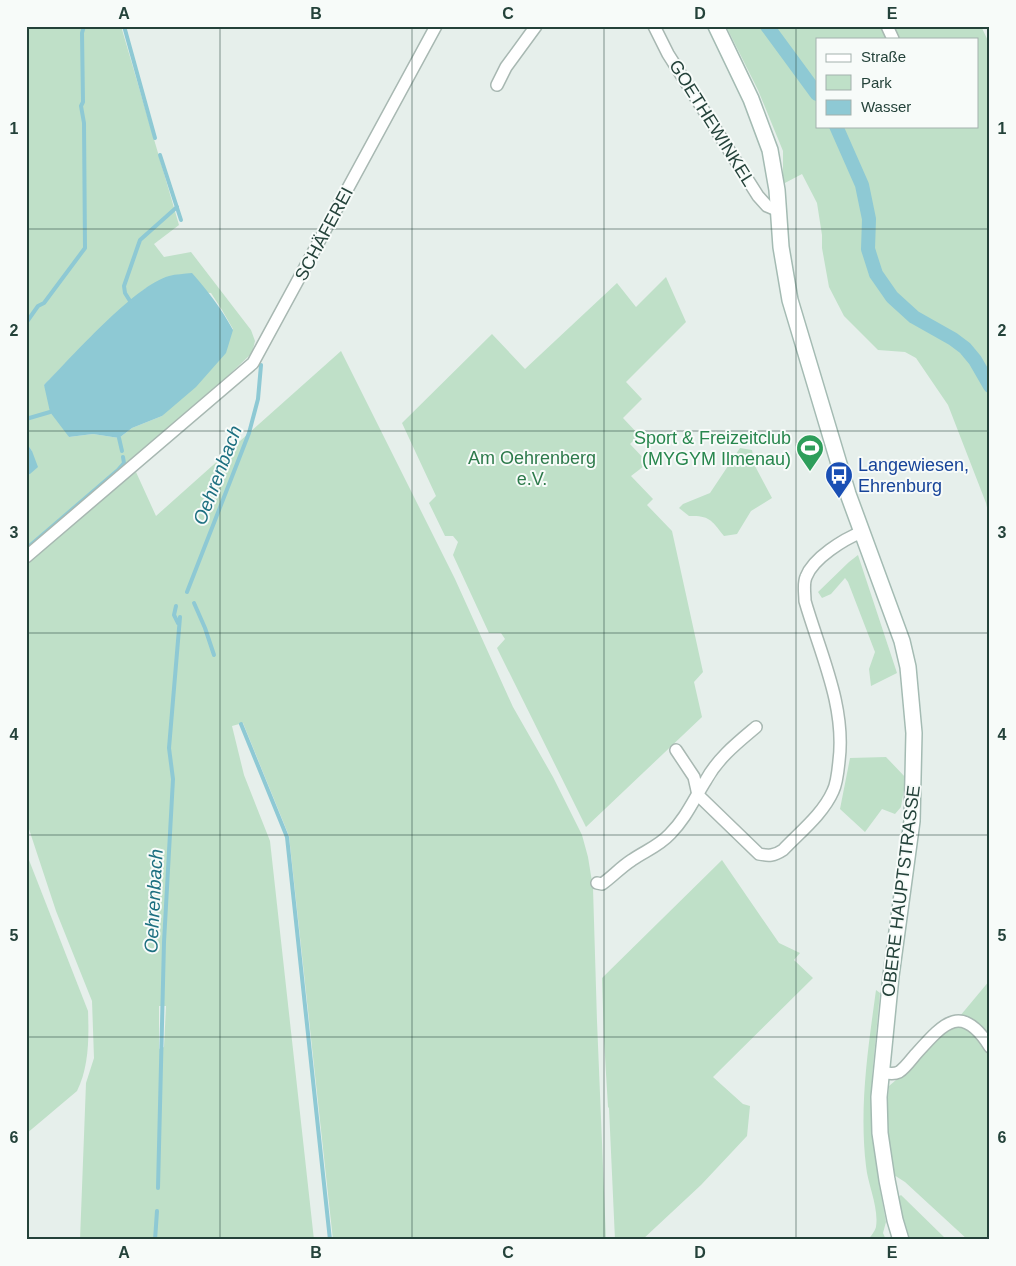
<svg xmlns="http://www.w3.org/2000/svg" width="1016" height="1266" font-family="Arial,sans-serif">
  <rect width="100%" height="100%" fill="#e6efeb"/>
  <g fill="#bfe0c8" fill-rule="evenodd">
    <path d="M26 26H121L179 225 154 244 164 257 191 252 251 330 255 341 252 353 193 409 26 549V476L30 474 32 451 26 442ZM146 288 211 293 222 310 233 329 162 416 132 428 119 438 93 434 69 437 44 385 116 313Z"/>
    <path d="M726 26H981L990 45V521L986 503 948 405 916 358 905 352 878 350 844 316 829 287 822 248V235L817 203 802 174 783 184V151L758 90ZM817 39H977V126H817Z"/>
    <polygon points="666,277 686,322 626,382 642,399 623,418 639,435 630,444 648,463 631,476 653,499 647,505 672,531 674,540 703,672 694,682 702,717 586,827 497,648 505,639 501,633 489,633 453,555 458,542 453,536 445,536 429,503 436,496 402,423 492,334 525,369 617,283 636,307"/>
    <path d="M341 351 455 579 513 707 553 777 582 835 588 857 593 888 597 1021 606 1240H333L289 836 243 723 232 726 244 775 270 841 314 1240H80L86 1083 94 1058 92 1001 56 911 26 820V562L113 487 136 472 156 516ZM159 1006H166L164 1047 159 1049Z"/>
    <path d="M740 448 752 450 755 466 772 498 751 511 737 534 724 536C712 521 710 515 689 516L679 508 683 504 710 493Z"/>
    <polygon points="858,555 897,673 871,686 869,669 875,652 848,582 845,578 831,594 822,598 818,592 849,562"/>
    <polygon points="886,757 906,778 901,807 895,814 882,809 865,832 840,809 850,758"/>
    <path d="M27 855 88 1011C89 1038 89 1067 77 1091L26 1134Z"/>
    <polygon points="722,860 779,943 800,953 794,960 813,978 713,1077 743,1104 750,1106 747,1136 701,1185 642,1240 615,1240 609,1108 608,1107 604,1040 602,978"/>
    <polygon points="990,980 990,1042 960,1016"/>
    <path d="M876 990 880 993 872 1077 871 1120 879 1184 886 1222 883 1233 886 1240H868C871 1236 875 1231 876 1227 879 1207 868 1186 866 1166 859 1107 868 1049 876 990Z"/>
    <path d="M957 1026C976 1031 979 1040 990 1056V1240H968L905 1182 894 1175C892 1166 890 1157 889 1147 886 1127 887 1106 889 1086 912 1068 930 1037 957 1026Z"/>
    <polygon points="901,1195 947,1240 910,1240 897,1198"/>
  </g>
  <g fill="#8ec9d4">
    <path d="M192 273C208 291 221 308 233 330L226 353 196 387 162 416 132 428 119 438 93 434 69 437 50 412 44 385C71 358 135 285 169 276 176 274 184 274 192 273Z"/>
    <polygon points="26,442 32,451 38,467 30,474 26,476"/>
  </g>
  <g fill="none" stroke-linecap="round" stroke-linejoin="round">
    <g stroke="#8ec9d4" stroke-width="4">
      <polyline points="124,26 155,138"/>
      <polyline points="160,155 181,220"/>
      <polyline points="130,301 125,293 124,286 140,240 177,207"/>
      <polyline points="26,323 38,306 44,303 85,248 84,123 81,106 83,102 82,33 84,26"/>
      <polyline points="26,419 50,412"/>
      <polyline points="119,438 122,451"/>
      <polyline points="26,549 118,470 124,463 123,457"/>
      <polyline points="187,592 249,433 258,399 261,365"/>
      <polyline points="194,603 205,628 214,655"/>
      <polyline points="176,606 174,615 178,623"/>
      <polyline points="241,724 287,837 330,1240"/>
      <polyline points="158,1188 164,942 173,779 169,748 180,617"/>
      <polyline points="155,1240 157,1211"/>
    </g>
    <g stroke="#8ec9d4" stroke-width="14">
      <polyline points="767,26 817,94"/>
      <polyline points="836,126 862,185 869,219 868,249 876,274 892,297 914,317 953,339 965,348 975,360 990,386"/>
    </g>
    <g stroke="#a8b8b2" stroke-width="14">
      <g id="minor">
        <polyline points="654,26 668,54 758,196 767,206 779,211"/>
        <polyline points="887,26 893,39"/>
        <polyline points="497,85 506,67 536,26"/>
        <polyline points="26,557 253,363 436,26"/>
        <path d="M676 750 694 777 698 795 759 854C769 856 774 856 783 850 800 832 823 814 833 791 837 783 838 771 839 761 846 706 820 653 805 601 805 593 803 584 806 577 813 558 844 539 862 532"/>
        <path d="M597 883 602 884C612 877 621 867 632 860 645 851 659 846 670 834 686 818 694 799 706 780 718 758 737 743 756 727"/>
        <path d="M880 1072C887 1073 893 1075 899 1072 905 1068 910 1061 915 1055 943 1024 961 1001 990 1047"/>
      </g>
    </g>
    <g stroke="#a4bbb3" stroke-width="18">
      <polyline id="secondary" points="716,26 751,99 770,150 777,190 781,247 790,300 848,494 902,641 908,667 914,733 912,821 891,976 879,1097 880,1133 887,1180 895,1220 901,1240"/>
    </g>
    <use href="#minor" stroke="#fff" stroke-width="11"/>
    <use href="#secondary" stroke="#fff" stroke-width="15"/>
  </g>
  <path fill="none" stroke="#24423a" stroke-width="1" stroke-opacity="0.55" d="M220 26V1240M412 26V1240M604 26V1240M796 26V1240M26 229H990M26 431H990M26 633H990M26 835H990M26 1037H990"/>
  <defs>
    <g id="stadium-pin" transform="scale(1.4375)"><path d="M0 17L-7.5 6A9.5 9.5 0 1 1 7.5 6Z" fill="#2e9e5b" stroke="#f7fbf9"/><path d="M0-5a6.5 5 0 1 0 0 10a6.5 5 0 1 0 0-10ZM-3.5-1.8h7v3.6h-7Z" fill="#fff"/></g>
    <g id="bus-pin" transform="scale(1.4375)"><path d="M0 17L-7.5 6A9.5 9.5 0 1 1 7.5 6Z" fill="#1a4fb4" stroke="#f7fbf9"/><path d="M-5-6H5V4H4V6H2V4H-2V6H-4V4H-5ZM-3.5-4V0h7V-4ZM-3.5 1.2v1.5H-2V1.2ZM2 1.2v1.5H3.5V1.2Z" fill="#fff"/></g>
  </defs>
  <g fill-rule="evenodd">
    <use href="#stadium-pin" x="810" y="448"/>
    <use href="#bus-pin" x="839" y="475"/>
  </g>
  <g text-anchor="middle" stroke-width="4" stroke-linejoin="round" paint-order="stroke">
    <g font-size="18" fill="#24423a" stroke="#f7fbf9">
      <text transform="translate(712 123) rotate(58)" y="6">GOETHEWINKEL</text>
      <text transform="translate(324 234) rotate(-62)" y="6">SCHÄFEREI</text>
      <text transform="translate(901 891) rotate(-83)" y="6">OBERE HAUPTSTRASSE</text>
    </g>
    <g font-size="18" fill="#27864d" stroke="#f7fbf9" text-anchor="end">
      <text x="791" y="444">Sport &amp; Freizeitclub<tspan x="791" dy="21">(MYGYM Ilmenau)</tspan></text>
    </g>
    <g font-size="18" fill="#2d7a4b" stroke="#f7fbf9">
      <text x="532" y="464">Am Oehrenberg<tspan x="532" dy="21">e.V.</tspan></text>
    </g>
    <g font-size="18" fill="#164399" stroke="#f7fbf9" text-anchor="start">
      <text x="858" y="471">Langewiesen,<tspan x="858" dy="21">Ehrenburg</tspan></text>
    </g>
    <g font-size="19" font-style="italic" fill="#1c6f80" stroke="#f7fbf9">
      <text transform="translate(217 475) rotate(-69)" y="7">Oehrenbach</text>
      <text transform="translate(153 901) rotate(-87)" y="7">Oehrenbach</text>
    </g>
  </g>
  <rect width="1016" height="1266" fill="none" stroke="#f7fbf9" stroke-width="55"/>
  <rect x="816" y="38" width="162" height="90" fill="#f7fbf9" stroke="#a3b1ad"/>
  <rect x="826" y="54" width="25" height="8" fill="#ffffff" stroke="#a3b1ad"/>
  <text x="861" y="62" font-size="15" fill="#24423a">Straße</text>
  <rect x="826" y="75" width="25" height="15" fill="#bfe0c8" stroke="#a3b1ad"/>
  <text x="861" y="88" font-size="15" fill="#24423a">Park</text>
  <rect x="826" y="100" width="25" height="15" fill="#8ec9d4" stroke="#a3b1ad"/>
  <text x="861" y="112" font-size="15" fill="#24423a">Wasser</text>
  <rect x="28" y="28" width="960" height="1210" fill="none" stroke="#24423a" stroke-width="2"/>
  <g font-size="16" text-anchor="middle" font-weight="bold" fill="#24423a">
    <text x="124" y="19">A</text>
    <text x="316" y="19">B</text>
    <text x="508" y="19">C</text>
    <text x="700" y="19">D</text>
    <text x="892" y="19">E</text>
    <text x="14" y="134">1</text>
    <text x="1002" y="134">1</text>
    <text x="14" y="336">2</text>
    <text x="1002" y="336">2</text>
    <text x="14" y="538">3</text>
    <text x="1002" y="538">3</text>
    <text x="14" y="740">4</text>
    <text x="1002" y="740">4</text>
    <text x="14" y="941">5</text>
    <text x="1002" y="941">5</text>
    <text x="14" y="1143">6</text>
    <text x="1002" y="1143">6</text>
    <text x="124" y="1258">A</text>
    <text x="316" y="1258">B</text>
    <text x="508" y="1258">C</text>
    <text x="700" y="1258">D</text>
    <text x="892" y="1258">E</text>
  </g>
</svg>
